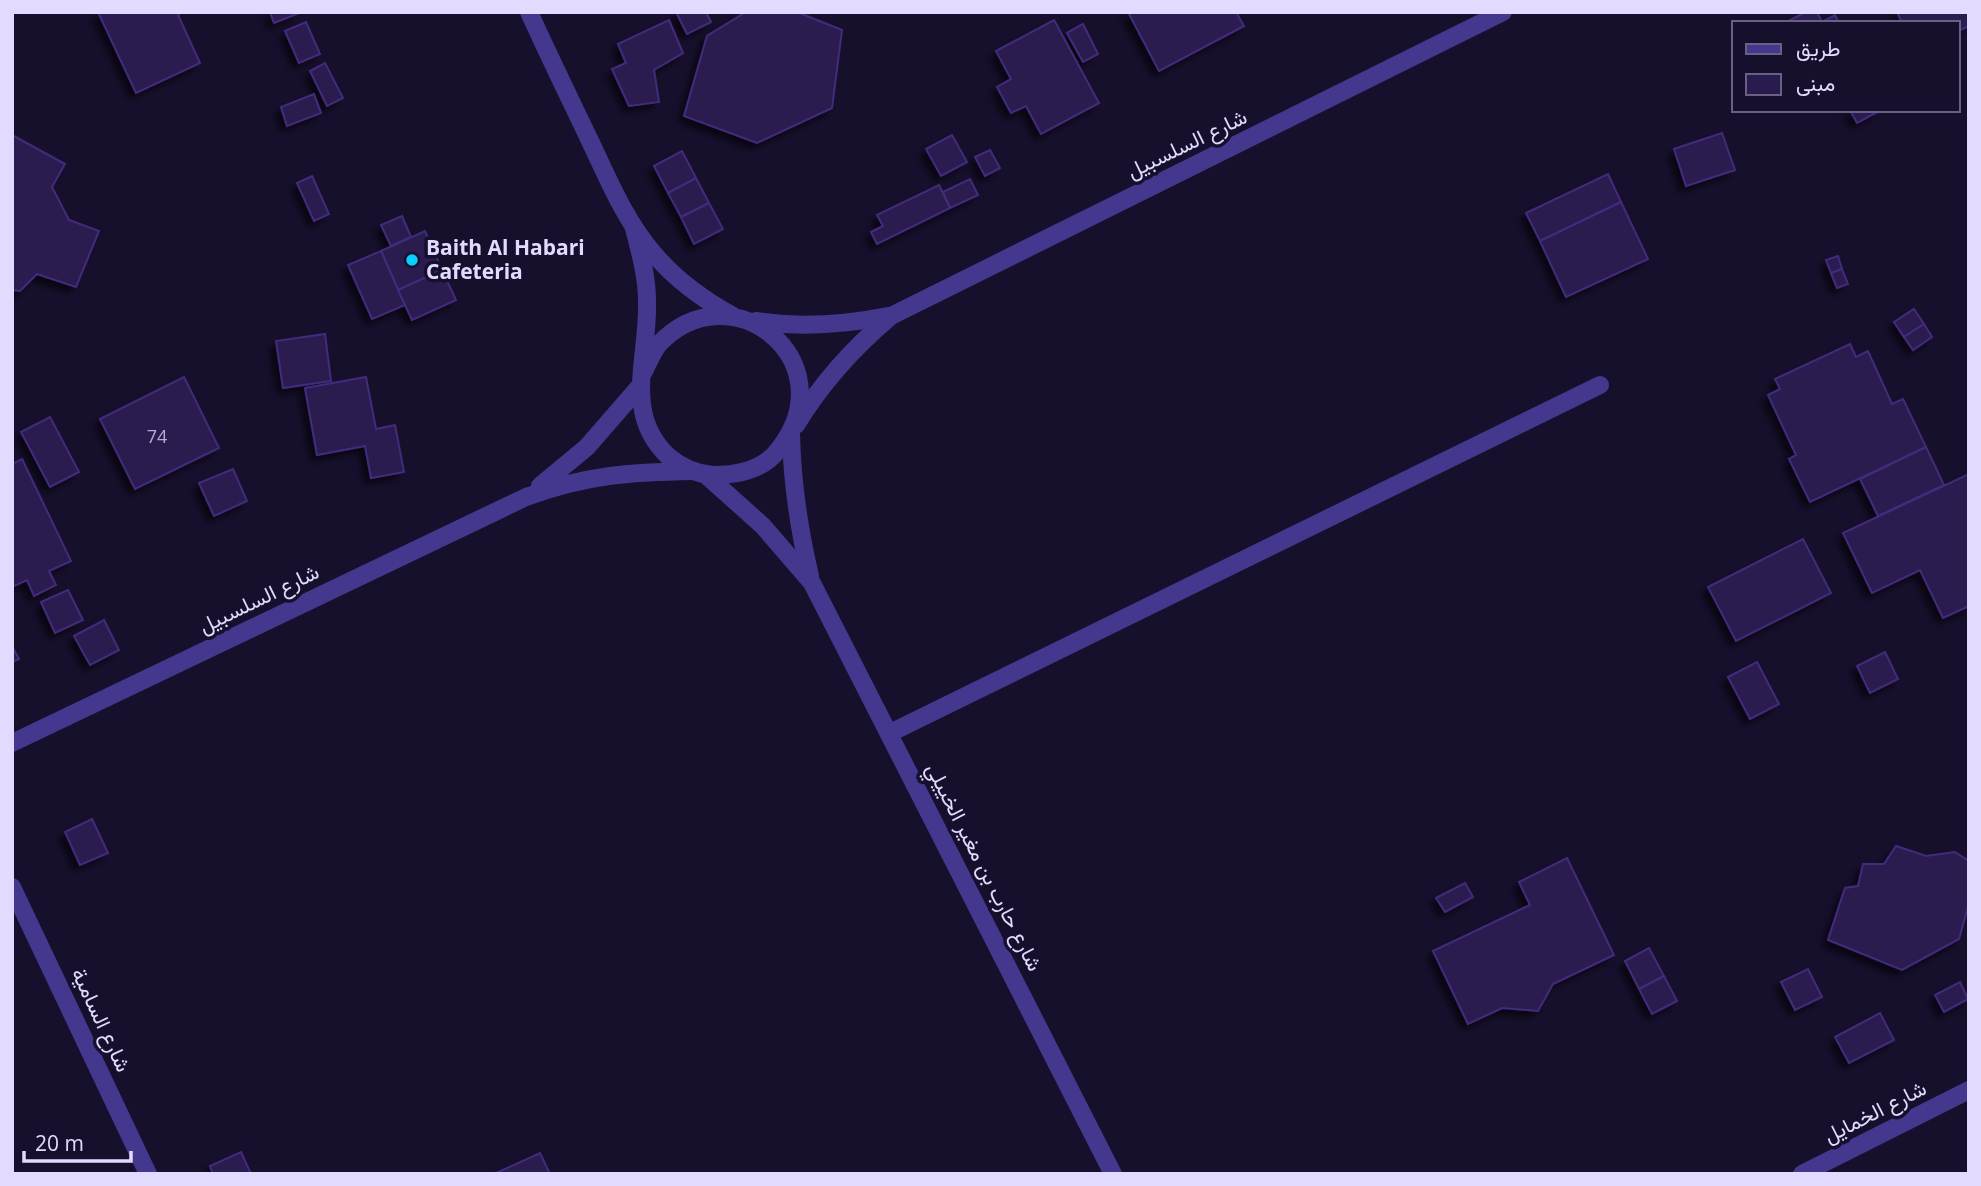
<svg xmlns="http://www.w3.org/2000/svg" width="1981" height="1186" font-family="'Open Sans',Vazirmatn,sans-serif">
  <defs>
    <filter id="shadow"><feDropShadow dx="-6" dy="6" stdDeviation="3.5" flood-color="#0009"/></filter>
  </defs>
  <rect width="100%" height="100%" fill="#17102d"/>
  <g fill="#2a1b4f" stroke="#432b7c" stroke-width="2" filter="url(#shadow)">
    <polygon points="98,12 182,12 178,15 200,63 136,93"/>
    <polygon points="270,12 299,12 299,13 274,23"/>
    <polygon points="676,12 706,12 711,22 687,34"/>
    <polygon points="746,12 797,12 842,30 832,108 757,143 684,116 707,36"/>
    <polygon points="1128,12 1236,12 1244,26 1159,71"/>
    <polygon points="1806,12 1817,12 1822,22 1835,15 1839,23 1788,23 1788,21"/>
    <polygon points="1897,12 1969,12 1969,26 1958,31 1958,23 1902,23"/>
    <polygon points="669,20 683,53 654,70 659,102 629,106 612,69 626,63 618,44"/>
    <polygon points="1054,20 1099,103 1041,134 1026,106 1011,113 997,87 1011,79 996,51"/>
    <polygon points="306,22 320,54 299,63 285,31"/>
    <polygon points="1083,24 1098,54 1083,62 1067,33"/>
    <polygon points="325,63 343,98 327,106 310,71"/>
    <polygon points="314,94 321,113 287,126 281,107"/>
    <polygon points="1850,110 1881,110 1857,123"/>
    <polygon points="1722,133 1735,170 1686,186 1674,149"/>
    <polygon points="12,135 65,164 52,187 69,220 99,231 76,287 37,274 20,291 12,290"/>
    <polygon points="952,135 967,162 941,176 926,149"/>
    <polygon points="990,150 1000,168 985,176 975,157"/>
    <polygon points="682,151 696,178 668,193 654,166"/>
    <polygon points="1608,174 1621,202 1540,241 1526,213"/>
    <polygon points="312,176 329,214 314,221 297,183"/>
    <polygon points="696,178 709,203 681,217 668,193"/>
    <polygon points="970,179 978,195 950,208 943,192"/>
    <polygon points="939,185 950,208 877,244 871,232 883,226 877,215"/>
    <polygon points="1621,202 1648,259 1566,297 1540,241"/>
    <polygon points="709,203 723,229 694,244 681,217"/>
    <polygon points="402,216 411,237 391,246 381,225"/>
    <polygon points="425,231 442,270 398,290 381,251"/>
    <polygon points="381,251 405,305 372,319 348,265"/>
    <polygon points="1838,256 1842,269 1831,273 1826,260"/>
    <polygon points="1842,269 1848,284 1837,288 1831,273"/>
    <polygon points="442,270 456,300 412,320 398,290"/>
    <polygon points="1914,309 1924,324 1904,337 1894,322"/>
    <polygon points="1924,324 1932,337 1913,350 1904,337"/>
    <polygon points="325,334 331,381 283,388 276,341"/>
    <polygon points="1850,344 1856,357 1868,351 1892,404 1903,399 1926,447 1810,502 1789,459 1796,455 1768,395 1780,389 1775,379"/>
    <polygon points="184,377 219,448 135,489 100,419"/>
    <polygon points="366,377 376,429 395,425 404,472 371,478 365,446 317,455 305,388"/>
    <polygon points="50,417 79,472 50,487 21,432"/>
    <polygon points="1926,447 1944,485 1878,516 1860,479"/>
    <polygon points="22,459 71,561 49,571 56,585 34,596 27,580 12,587 12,464"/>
    <polygon points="233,469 247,501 214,516 199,483"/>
    <polygon points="1969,474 1969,606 1943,618 1920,570 1872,593 1843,533"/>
    <polygon points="1803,539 1831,593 1736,641 1708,587"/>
    <polygon points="68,590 83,620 55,633 41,602"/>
    <polygon points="104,620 119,650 90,665 74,636"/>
    <polygon points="13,648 19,659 12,662 12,649"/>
    <polygon points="1885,652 1898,679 1870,693 1857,666"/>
    <polygon points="1757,662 1779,704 1750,719 1728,677"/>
    <polygon points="92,819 108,853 80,865 65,832"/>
    <polygon points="1896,846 1926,856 1955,852 1969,861 1969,903 1959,939 1902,970 1828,940 1845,888 1858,886 1863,864 1884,864"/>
    <polygon points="1567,858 1614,955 1553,984 1538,1011 1502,1008 1468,1024 1433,951 1530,905 1519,882"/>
    <polygon points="1465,883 1473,897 1445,912 1436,898"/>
    <polygon points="1649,948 1664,976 1639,989 1625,961"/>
    <polygon points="1808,969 1822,997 1795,1010 1781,982"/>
    <polygon points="1664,976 1677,1001 1652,1014 1639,989"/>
    <polygon points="1960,982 1968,999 1944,1012 1935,995"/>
    <polygon points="1880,1013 1894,1040 1849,1063 1835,1037"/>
    <polygon points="241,1152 251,1174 213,1174 210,1166"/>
    <polygon points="540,1153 550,1174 494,1174"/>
  </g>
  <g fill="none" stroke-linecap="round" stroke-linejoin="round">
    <g stroke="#44388e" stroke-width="18">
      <path d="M529 12C549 56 570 99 591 143 609 181 626 222 654 254 676 280 704 300 733 316"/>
      <path d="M634 228C640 252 647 276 647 301 649 358 622 414 669 457 681 467 697 474 713 475 737 475 764 470 779 449 848 361 730 267 658 345 652 353 648 364 643 373"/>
      <path d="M756 321C801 328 843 325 888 316"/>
      <path d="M796 425C822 382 853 348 891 316L1503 12"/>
      <path d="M791 434C792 482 799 529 810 576"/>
      <polyline points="706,475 763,526 812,583 1113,1174"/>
      <polyline points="540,486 587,447 640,386"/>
      <polyline points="890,733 1600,385"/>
      <path d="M12 743 526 497C587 475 629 472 694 471"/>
      <polyline points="12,887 148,1174"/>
      <polyline points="1802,1174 1969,1090"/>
    </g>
  </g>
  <circle fill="#07ceff" stroke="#17102d" stroke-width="2.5" cx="412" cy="260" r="7"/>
  <g text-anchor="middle" stroke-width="7" stroke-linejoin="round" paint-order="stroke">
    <g font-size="18" fill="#b5abd3">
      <text x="157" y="443">74</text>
    </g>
    <g font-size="21" fill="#e3dbff" stroke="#17102d">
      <text transform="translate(1187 144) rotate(-26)" y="7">شارع السلسبيل</text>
      <text transform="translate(259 599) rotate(-26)" y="7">شارع السلسبيل</text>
      <text transform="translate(984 867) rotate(63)" y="7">شارع حارب بن مغير الخييلي</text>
      <text transform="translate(101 1020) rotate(65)" y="7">شارع السامية</text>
      <text transform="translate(1875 1112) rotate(-27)" y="7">شارع الخمايل</text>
    </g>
    <g font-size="21" font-weight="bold" fill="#e3dbff" stroke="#17102d" text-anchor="start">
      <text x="426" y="255">Baith Al Habari<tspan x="426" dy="24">Cafeteria</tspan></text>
    </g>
  </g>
  <rect width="1981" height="1186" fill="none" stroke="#e3dbff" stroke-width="28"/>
  <rect x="1732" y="21" width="228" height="91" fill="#17102d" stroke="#696181" stroke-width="2"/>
  <rect x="1746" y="44" width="35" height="10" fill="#44388e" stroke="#696181" stroke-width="2"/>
  <text x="1796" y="56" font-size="21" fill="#e3dbff">طريق</text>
  <rect x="1746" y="74" width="35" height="21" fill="#2a1b4f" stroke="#696181" stroke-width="2"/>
  <text x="1796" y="91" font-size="21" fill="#e3dbff">مبنى</text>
  <path d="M24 1151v10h107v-10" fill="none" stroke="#e3dbff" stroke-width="3.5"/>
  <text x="35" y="1151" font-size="21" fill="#e3dbff" stroke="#17102d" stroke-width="5" paint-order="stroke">20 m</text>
</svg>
